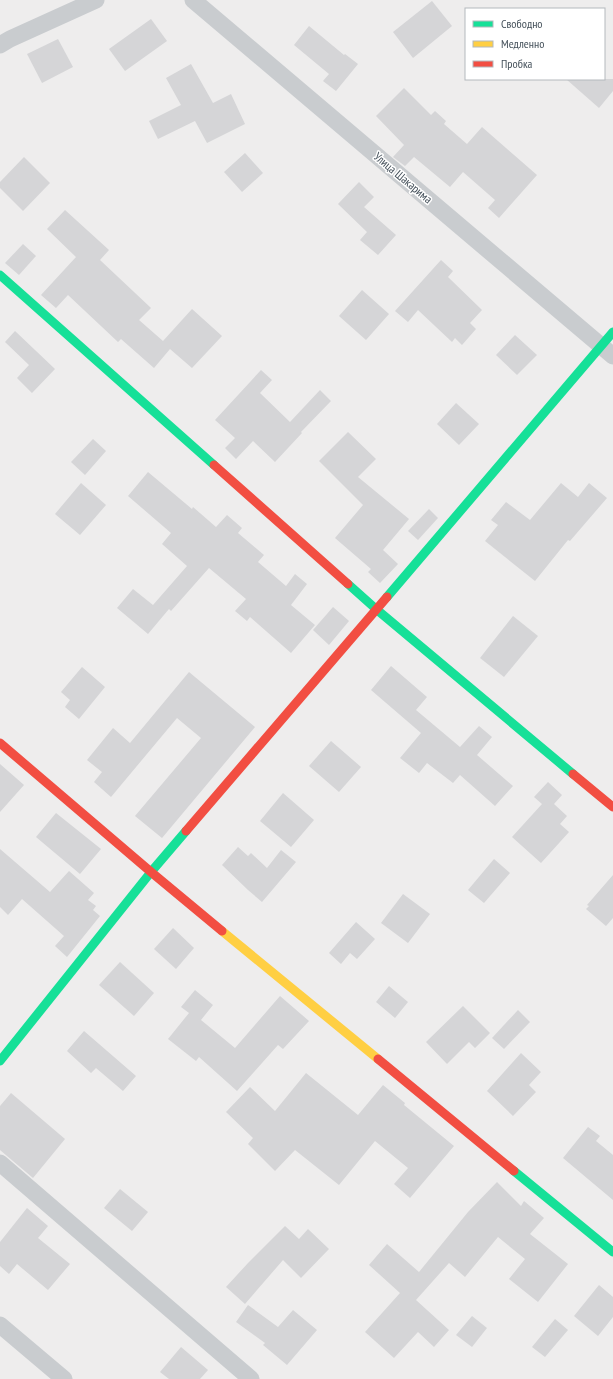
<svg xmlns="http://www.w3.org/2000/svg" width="613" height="1379" font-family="'PT Sans Narrow',sans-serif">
  <rect width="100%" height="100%" fill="#eeeded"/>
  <g fill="#d5d5d7">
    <polygon points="432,1 452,26 413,58 393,32"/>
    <polygon points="151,19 167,41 125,71 109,49"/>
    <polygon points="309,26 344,55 345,54 358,64 336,91 323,81 329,74 294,45"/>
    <polygon points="58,39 73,67 42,83 27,54"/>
    <polygon points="191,64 213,103 231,94 245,124 207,143 195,121 158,139 149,121 181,105 166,78"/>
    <polygon points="566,79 613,79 613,91 599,108"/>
    <polygon points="404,88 431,115 435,111 446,121 444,124 467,144 482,127 537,175 499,218 488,208 495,200 463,172 450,187 414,157 405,166 393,157 404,145 376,116"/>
    <polygon points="245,153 263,173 242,192 224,172"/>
    <polygon points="24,157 50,183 23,211 0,188 0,182"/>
    <polygon points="359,182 374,197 364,207 396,235 378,255 360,240 367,232 338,204"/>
    <polygon points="65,210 109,250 100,260 151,308 139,320 163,341 192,309 222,336 192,368 170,349 154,368 121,339 118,342 68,295 56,308 41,295 76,257 47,229"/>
    <polygon points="23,244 36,256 19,275 5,263"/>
    <polygon points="441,260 453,271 448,277 482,310 470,323 476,329 462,345 455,338 452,342 418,310 408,322 395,311"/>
    <polygon points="362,290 389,314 366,340 339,316"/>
    <polygon points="15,331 55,369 32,393 17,378 29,365 5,342"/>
    <polygon points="515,335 537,355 517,375 496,355"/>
    <polygon points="261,370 272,380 260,393 290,422 320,390 331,401 301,432 302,433 275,462 253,441 236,459 225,448 235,438 215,420"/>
    <polygon points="456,403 479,424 459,445 437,424"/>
    <polygon points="348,432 376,459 358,477 409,519 383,550 398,564 380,583 368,572 371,569 335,538 363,505 319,461"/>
    <polygon points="93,439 106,451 85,475 71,462"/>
    <polygon points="148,472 192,509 193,507 216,527 227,515 242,528 238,533 264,555 258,562 286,586 295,574 307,584 291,605 315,625 291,653 250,617 247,621 235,611 246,599 209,568 171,611 169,609 148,634 117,608 133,589 153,605 187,566 162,544 171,533 128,496"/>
    <polygon points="81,483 106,505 80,535 55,514"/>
    <polygon points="561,483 578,497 589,483 607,498 570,541 568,540 535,581 485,541 498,525 491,520 506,502 530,520"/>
    <polygon points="429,509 438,518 418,540 408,531"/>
    <polygon points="333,607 349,621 329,645 313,630"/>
    <polygon points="513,616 538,636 504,677 480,658"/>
    <polygon points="391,666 427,697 416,710 460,747 479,726 492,737 477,755 513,786 495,806 460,775 453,783 427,763 419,773 400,758 421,733 371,690"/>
    <polygon points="82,667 105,687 79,719 65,707 70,700 61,692"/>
    <polygon points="189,672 255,727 162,838 135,816 201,738 177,718 111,797 94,782 102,772 87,760 113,728 130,743"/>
    <polygon points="331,741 361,767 339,792 309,766"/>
    <polygon points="0,764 24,785 0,812"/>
    <polygon points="548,782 562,795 554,804 567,816 560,824 569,832 541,863 512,837 542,804 534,797"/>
    <polygon points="283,793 314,820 291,847 260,821"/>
    <polygon points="56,813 101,849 80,874 36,837"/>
    <polygon points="238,847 248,856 251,853 267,868 281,850 296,862 262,902 248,890 222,865"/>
    <polygon points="0,849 50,892 69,871 94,893 88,900 96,906 93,910 100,916 67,957 55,946 64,936 22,899 8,915 0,907"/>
    <polygon points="494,859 510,873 484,903 468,890"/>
    <polygon points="613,875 613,918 606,926 586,909 589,906 587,905"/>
    <polygon points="403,894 430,914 408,943 381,923"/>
    <polygon points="356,922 375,939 357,959 350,953 341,964 329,953"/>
    <polygon points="173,928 194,948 176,969 154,949"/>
    <polygon points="120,962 154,993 134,1016 99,985"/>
    <polygon points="389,986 408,1002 395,1018 376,1002"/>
    <polygon points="195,990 213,1005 201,1020 235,1048 280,996 309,1021 283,1049 278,1045 237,1091 199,1057 196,1061 168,1039 189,1013 181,1007"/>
    <polygon points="463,1006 490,1033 475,1048 469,1042 447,1064 426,1042"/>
    <polygon points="518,1010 530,1022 504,1049 492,1038"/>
    <polygon points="84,1031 136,1076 123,1091 96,1068 91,1073 67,1051"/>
    <polygon points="521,1053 541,1072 529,1085 536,1092 513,1116 487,1091"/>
    <polygon points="306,1073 358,1115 383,1085 405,1103 404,1105 454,1146 410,1198 394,1184 408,1168 375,1141 339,1185 295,1150 275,1171 248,1144 253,1138 226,1112 250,1087 275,1111"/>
    <polygon points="11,1093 65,1139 33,1178 0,1150 0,1106"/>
    <polygon points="588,1127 600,1136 596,1141 613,1155 613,1200 563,1158"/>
    <polygon points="497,1182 521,1206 524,1201 544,1218 530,1234 568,1264 538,1302 509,1279 525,1259 498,1237 465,1277 449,1263 416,1300 449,1330 434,1347 418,1332 394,1358 365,1332 400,1293 369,1265 387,1244 419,1272 468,1212"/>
    <polygon points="120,1189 148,1212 132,1231 104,1208"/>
    <polygon points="27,1208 48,1226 38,1238 70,1264 48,1290 17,1264 9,1274 0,1266 0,1242"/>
    <polygon points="285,1226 299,1239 308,1229 329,1249 301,1278 283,1260 245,1304 226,1287 248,1263"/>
    <polygon points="599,1285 613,1297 613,1317 598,1336 574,1316"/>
    <polygon points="248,1305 278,1327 293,1310 317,1330 287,1365 263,1345 265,1343 236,1322"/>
    <polygon points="472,1316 487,1328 472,1347 456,1335"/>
    <polygon points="555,1319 568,1330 545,1357 532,1347"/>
    <polygon points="181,1347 208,1370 200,1379 169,1379 160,1372"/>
  </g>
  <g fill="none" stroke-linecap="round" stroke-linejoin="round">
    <g stroke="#c9cccf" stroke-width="17">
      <polyline points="193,0 613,356"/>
      <polyline points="0,45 10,39 96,0"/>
      <polyline points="0,1163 251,1379"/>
      <polyline points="0,1325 64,1379"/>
    </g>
    <g stroke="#16e098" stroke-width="9">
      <polyline points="0,275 214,465"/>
      <polyline points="348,584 376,609 573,774"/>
      <polyline points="387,597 613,332"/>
      <polyline points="0,1061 151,872 186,831"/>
      <polyline points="514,1171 613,1252"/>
    </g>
    <polyline stroke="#ffcf43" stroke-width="9" points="222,931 378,1059"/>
    <g stroke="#f24e42" stroke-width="9">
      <polyline points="214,465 348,584"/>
      <polyline points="0,743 151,872 222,931"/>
      <polyline points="573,774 613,807"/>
      <polyline points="186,831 387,597"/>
      <polyline points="378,1059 514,1171"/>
    </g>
  </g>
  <g text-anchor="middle" stroke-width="3" stroke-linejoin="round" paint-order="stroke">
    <g font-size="12" fill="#44505a" stroke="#fff">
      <text transform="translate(403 178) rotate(40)" y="4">Улица Шакарима</text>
    </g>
  </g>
  <rect x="465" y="8" width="140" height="72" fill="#ffffff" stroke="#b4b9bd"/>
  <rect x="473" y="21" width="20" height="6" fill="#16e098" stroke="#b4b9bd"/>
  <text x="501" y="28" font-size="12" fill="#44505a">Свободно</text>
  <rect x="473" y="41" width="20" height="6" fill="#ffcf43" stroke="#b4b9bd"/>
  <text x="501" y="48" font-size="12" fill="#44505a">Медленно</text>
  <rect x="473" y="61" width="20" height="6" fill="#f24e42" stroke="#b4b9bd"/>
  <text x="501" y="68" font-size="12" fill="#44505a">Пробка</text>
</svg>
